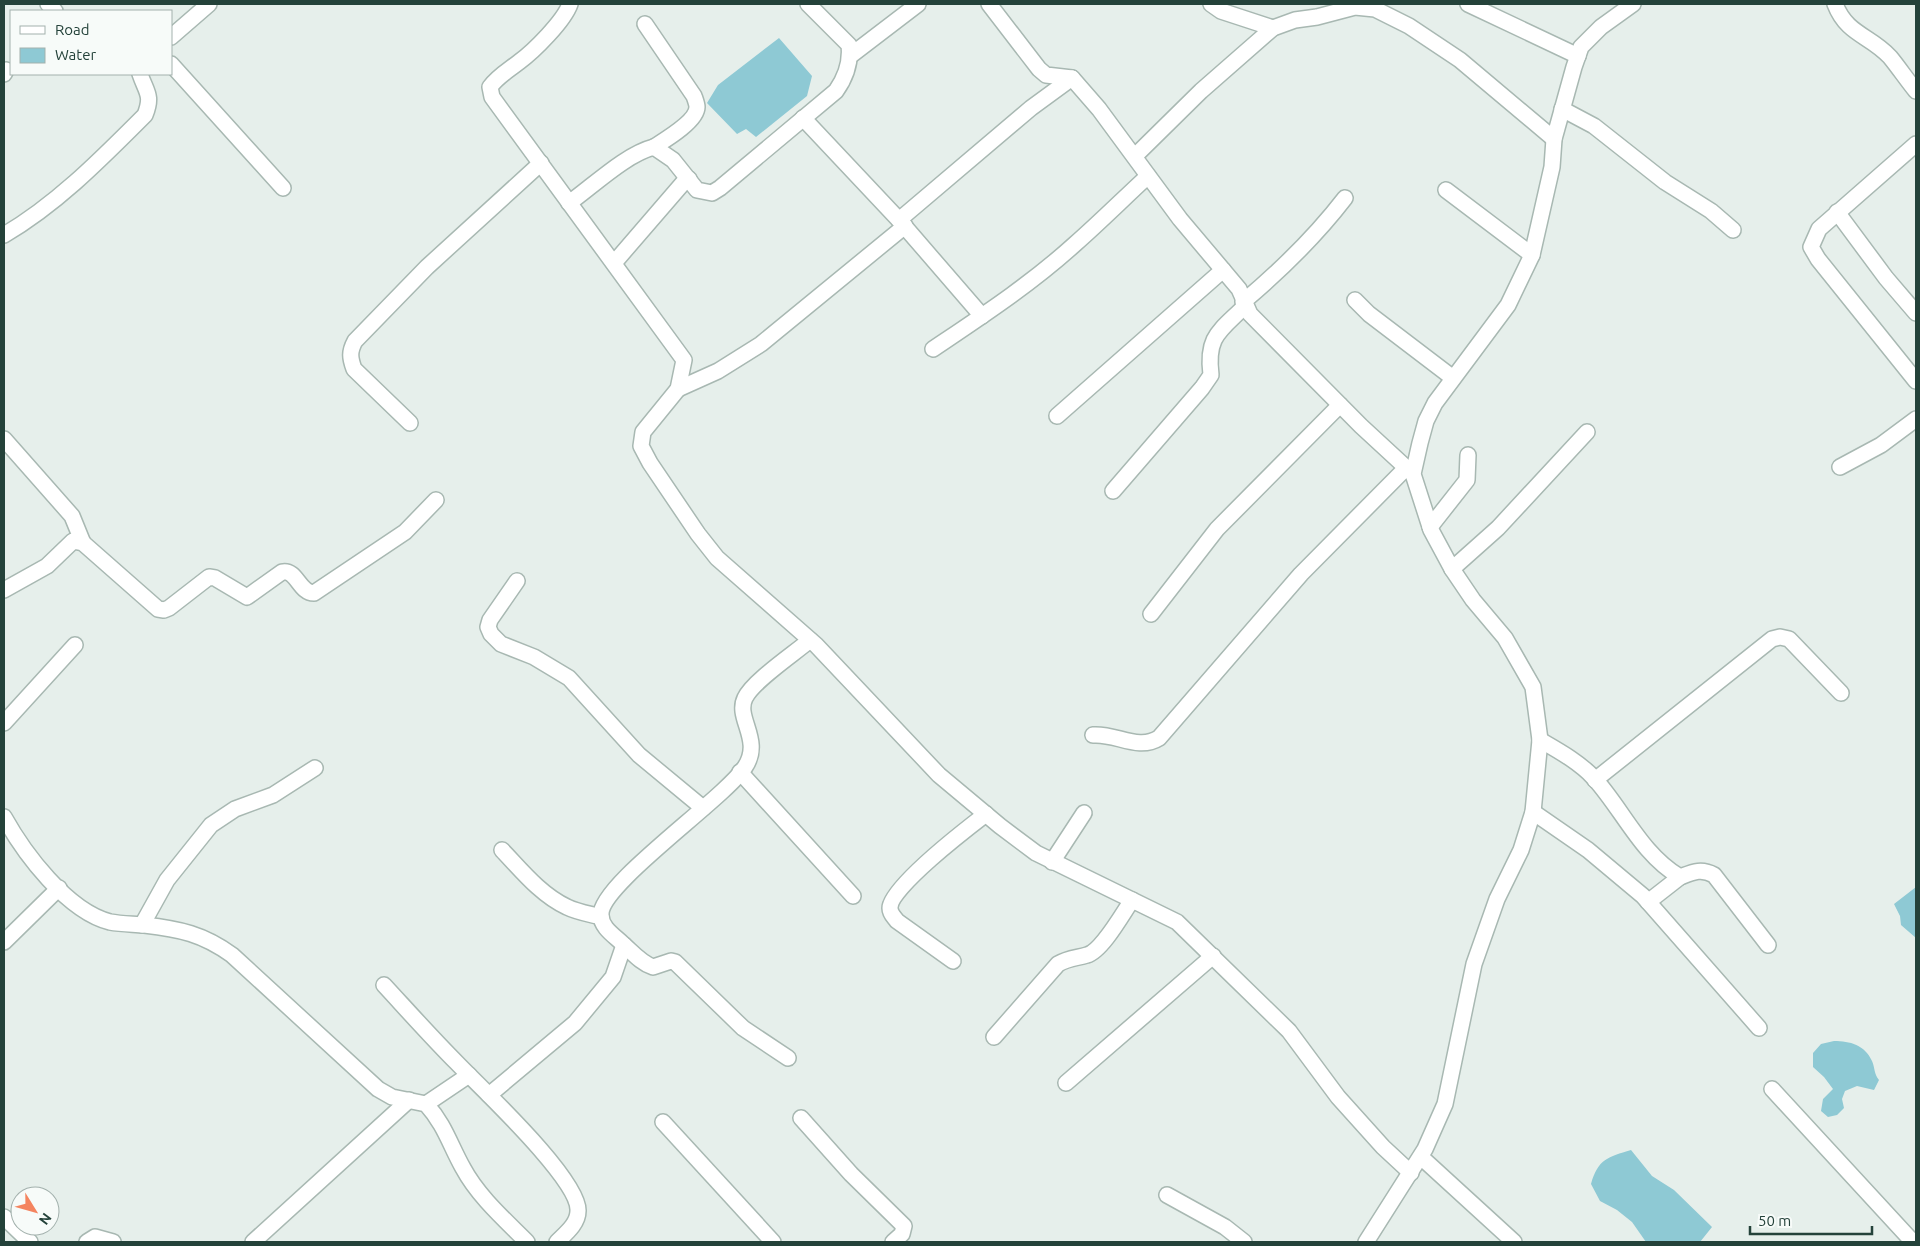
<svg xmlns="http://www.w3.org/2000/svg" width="1920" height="1246" font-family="Ubuntu,sans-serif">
  <rect width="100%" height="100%" fill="#e6efeb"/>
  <g fill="#8ec9d4">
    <polygon points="779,38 812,76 807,96 756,137 746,129 737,134 707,103 718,85"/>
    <polygon points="1916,887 1916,938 1901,925 1900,916 1894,904"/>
    <path d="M1834 1041C1850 1041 1865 1045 1872 1061 1875 1068 1874 1074 1879 1080L1874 1090 1857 1086 1845 1091 1842 1099 1844 1108 1837 1115 1828 1117 1821 1111 1823 1099 1833 1089 1824 1077 1813 1067V1053L1821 1044Z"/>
    <path d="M1631 1150 1652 1176 1674 1190 1712 1227 1700 1242H1646L1632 1222 1617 1210 1600 1201 1591 1184C1598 1159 1608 1157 1631 1150Z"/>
  </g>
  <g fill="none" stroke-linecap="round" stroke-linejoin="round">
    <g stroke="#a8b8b2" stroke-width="18">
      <g id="minor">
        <polyline points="48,4 55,11"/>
        <path d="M570 4C564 21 534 51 519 62 509 70 498 76 490 87L492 97 684 360 678 389 643 432 641 446 650 463 698 534 717 558 816 645 939 775 1000 826 1036 853 1177 922 1289 1031 1338 1097 1383 1147 1411 1173"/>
        <polyline points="989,4 1039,69 1046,75 1072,78 1099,109 1180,219 1239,289 1250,314 1361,426 1413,474"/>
        <polyline points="1211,4 1221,11 1273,28"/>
        <polyline points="1468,4 1578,56"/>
        <path d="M1835 4C1847 35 1870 35 1890 57 1899 68 1907 80 1916 91"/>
        <path d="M645 24 694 96C695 99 697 104 697 107 697 121 665 140 654 147"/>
        <polyline points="171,37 209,4"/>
        <polyline points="850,56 918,4"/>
        <polyline points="171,64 283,188"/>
        <polyline points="4,74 6,70"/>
        <polyline points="1562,109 1594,126 1665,182 1711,211 1733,230"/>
        <polyline points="803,118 899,220 982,316"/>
        <polyline points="1916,144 1819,229 1811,247 1818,259 1916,381"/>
        <polyline points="1135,156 1201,91 1273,28 1295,20 1317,17 1355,7 1375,9 1409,26 1460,60 1554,139"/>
        <polyline points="1446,190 1532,255"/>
        <path d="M569 203C593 186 626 154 654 147L673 160 697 190 712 193 720 188 836 91C846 77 851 62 849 45L808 4"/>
        <polyline points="1837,212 1886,278 1916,313"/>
        <polyline points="899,220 1031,108 1072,78"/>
        <path d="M4 235C57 204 101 159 145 115 153 95 146 92 140 74"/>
        <polyline points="614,263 683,183 689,179"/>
        <polyline points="1355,300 1369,314 1453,378"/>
        <path d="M1243 302C1281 270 1315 237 1345 198"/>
        <path d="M933 349C982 316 1031 284 1075 244 1100 222 1123 199 1148 176"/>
        <polyline points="678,389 718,371 761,344 905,226"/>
        <polyline points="1057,416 1223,270"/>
        <path d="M410 423 354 369C350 358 349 352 355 341L427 267 541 163"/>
        <polyline points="4,439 72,516 83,543"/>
        <polyline points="1840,467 1881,445 1916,419"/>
        <path d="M1113 491 1202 388 1211 375C1206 336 1220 331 1245 306"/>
        <polyline points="1430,527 1467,480 1468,455"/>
        <polyline points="1452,569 1498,528 1587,432"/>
        <polyline points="517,581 490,620 488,627 491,634 501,644 534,657 569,678 639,755 703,808"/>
        <path d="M4 590 47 566 73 541 83 543 158 609 164 610 169 608 209 577 215 578 247 597 282 572C297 569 299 593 314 593L405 532 436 500"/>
        <polyline points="1151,614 1217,529 1340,405"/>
        <polyline points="4,723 75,645"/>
        <path d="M1093 735C1116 733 1138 751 1159 738L1301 574 1406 468"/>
        <path d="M1540 740C1559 751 1579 762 1594 778 1623 810 1641 854 1680 877 1693 872 1701 868 1714 875L1768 945"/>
        <polyline points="740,772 853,896"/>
        <polyline points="1595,780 1772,639 1780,637 1789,639 1841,693"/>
        <polyline points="1533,812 1588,850 1643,896 1759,1028"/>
        <path d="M4 817C24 853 67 911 110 922 121 924 133 924 144 925 180 929 203 934 232 955L378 1089 392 1097 426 1104C445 1125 450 1145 463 1168 478 1196 504 1219 527 1242"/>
        <path d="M502 850C521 870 541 895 567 907 577 912 590 914 601 917"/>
        <polyline points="1052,862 1084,813"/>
        <polyline points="1648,902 1680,877"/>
        <polyline points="142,925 167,880 211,825 235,809 273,795 315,768"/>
        <polyline points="4,942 59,888"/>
        <path d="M953 961 897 921C894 917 890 914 890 908 889 888 969 827 986 814"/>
        <path d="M384 985C408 1011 432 1038 457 1063 481 1088 580 1180 578 1211 578 1224 565 1234 557 1242"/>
        <path d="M994 1037 1058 964C1068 958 1077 958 1087 955 1102 951 1123 913 1132 900"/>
        <path d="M788 1058 743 1028 675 962 671 961 653 967C641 963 633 953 623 944 615 936 601 928 601 915 599 885 724 799 745 767 763 740 735 718 745 698 753 681 795 653 810 640"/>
        <polyline points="1066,1083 1213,956"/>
        <polyline points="1772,1089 1913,1242"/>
        <polyline points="489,1095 575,1023 613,977 624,945"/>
        <polyline points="426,1104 469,1075"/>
        <polyline points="801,1118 851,1174 904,1226 902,1234 893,1242"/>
        <polyline points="663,1122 773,1242"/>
        <polyline points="1421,1157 1514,1242"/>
        <polyline points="1167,1195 1225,1227 1244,1242"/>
        <polyline points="4,1217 30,1242"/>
        <polyline points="87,1242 95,1237 113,1242"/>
        <polyline points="253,1242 409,1100"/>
        <polyline points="1366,1242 1425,1149 1445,1104 1474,964 1497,899 1521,850 1533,812 1540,740 1533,687 1505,638 1473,600 1452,569 1431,530 1413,474 1420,443 1426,421 1435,403 1508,305 1532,255 1552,167 1554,139 1574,67 1581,47 1601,27 1633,4"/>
      </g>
    </g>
    <use href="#minor" stroke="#fff" stroke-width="15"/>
  </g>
  <rect width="1920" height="1246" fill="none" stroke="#24423a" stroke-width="10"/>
  <rect x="10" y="10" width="162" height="65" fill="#f7fbf9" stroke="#a3b1ad"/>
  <rect x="20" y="26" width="25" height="8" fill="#ffffff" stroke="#a3b1ad"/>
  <text x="55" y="35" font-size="15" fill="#24423a">Road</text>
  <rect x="20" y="48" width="25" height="15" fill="#8ec9d4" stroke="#a3b1ad"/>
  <text x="55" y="60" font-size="15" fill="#24423a">Water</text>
  <g transform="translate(35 1211) rotate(127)"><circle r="24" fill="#f7fbf9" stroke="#a3b1ad"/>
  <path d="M0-4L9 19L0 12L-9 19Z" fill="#f4845f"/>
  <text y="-8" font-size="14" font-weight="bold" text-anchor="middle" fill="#24423a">N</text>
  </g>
  <path d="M1750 1226v8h122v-8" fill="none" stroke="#24423a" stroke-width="2.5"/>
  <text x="1758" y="1226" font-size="15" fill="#24423a" stroke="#f7fbf9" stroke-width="4" paint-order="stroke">50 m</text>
</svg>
